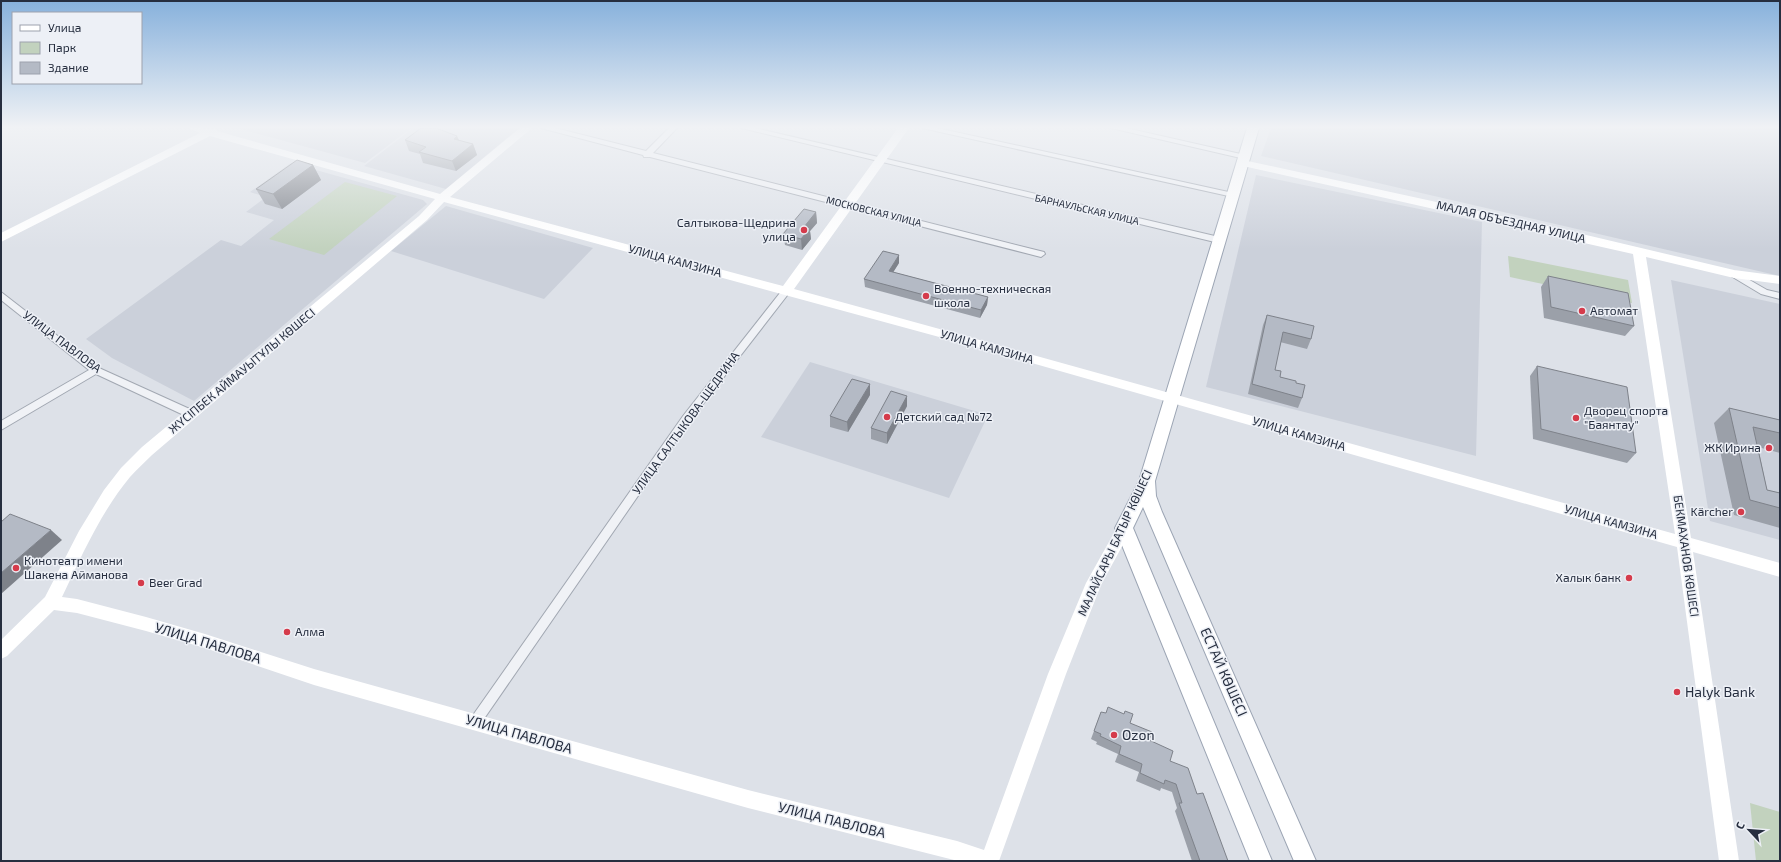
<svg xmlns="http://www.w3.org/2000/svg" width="1781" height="862" font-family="'Exo 2',sans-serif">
  <rect width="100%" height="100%" fill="#dde1e8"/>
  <g fill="#cbd0da">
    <polygon points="237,128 407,128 410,129 365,163"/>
    <polygon points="413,128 519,128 446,189 364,166"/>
    <polygon points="1271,128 1780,128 1780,276 1261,156"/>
    <polygon points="291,163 423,200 427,204 194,401 112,358 86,339 221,240 241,246 274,220 246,212 266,197 250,192"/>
    <polygon points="1256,175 1482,222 1476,456 1206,387"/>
    <polygon points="446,206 593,248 544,299 391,251"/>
    <polygon points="1671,280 1780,304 1780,540 1710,521"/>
    <polygon points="810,362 988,415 949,498 761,437"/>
  </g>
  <g fill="#c2d2be">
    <polygon points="345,182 397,196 324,255 269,239"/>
    <polygon points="1508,256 1628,280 1632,303 1510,277"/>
    <polygon points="1750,803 1780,812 1780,861 1756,861"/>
  </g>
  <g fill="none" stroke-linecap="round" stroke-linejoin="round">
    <g stroke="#a2a8b2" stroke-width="2">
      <g id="street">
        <polygon points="541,128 555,128 646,151 669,128 677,128 653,153 1044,252 1045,254 1041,257 650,157 644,157 643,155"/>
        <polygon points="741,128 755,128 1219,237 1223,240 1219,243"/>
        <polygon points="922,128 937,128 1233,193 1237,195 1233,197"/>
        <polygon points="1111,128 1126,128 1245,155 1249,157 1245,159"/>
        <polygon points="1734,271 1767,290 1780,293 1780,299 1761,294 1731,276 1730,274"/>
        <polygon points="786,288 790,291 789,293 689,422 479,726 475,728 471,726 469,722 471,718 683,416 783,289"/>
        <polygon points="1,292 99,368 194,411 196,414 194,417 188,417 96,374 1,430 1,421 89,370 1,300"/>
      </g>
    </g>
    <g stroke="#9ca5b4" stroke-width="2">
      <polygon id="primary" points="1247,128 1259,128 1155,481 1156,496 1162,512 1316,861 1294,861 1143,507 1133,528 1272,861 1250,861 1115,528 1139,481"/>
    </g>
    <use href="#street" fill="#f0f2f6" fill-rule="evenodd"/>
    <path fill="#fff" fill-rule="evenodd" d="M188 128 216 129 217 131 440 194 520 128H532L450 197 783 286 898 128H909L794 289 976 339 1675 534 1633 254 1243 166 1238 163 1243 160 1561 229 1734 270 1780 276V284L1734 278 1646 257 1691 538 1780 563V577L1693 552 1739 861H1719L1677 547 976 347 444 202 427 220 152 455C145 462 137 469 130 477 101 512 82 555 62 597L77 599 146 617 205 634 314 669 748 790 957 841 984 850 1048 674 1086 583 1119 524 1124 522 1129 524 1132 528 1101 585 1066 674 999 861H958L748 808 314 685 205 648 146 631 77 613 54 610 7 656 1 659V640L45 597 79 531 104 490 121 468 142 447 419 216 435 199 210 136 1 242V233L200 133Z"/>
    <use href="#primary" fill="#fff" fill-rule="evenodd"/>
  </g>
  <g fill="#9ba0a9">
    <polygon points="457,136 459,140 473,144 477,155 456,171 423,163 420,154 409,151 405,140"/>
    <polygon points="313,165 321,180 282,209 265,204 256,189"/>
    <polygon points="816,212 817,223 810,231 811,239 802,250 785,245 783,234"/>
    <polygon points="899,263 893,272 988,297 987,305 980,318 865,287 864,279"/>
    <polygon points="1548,276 1634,326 1625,336 1544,318 1541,287"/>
    <polygon points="1267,315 1311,339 1307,349 1280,342 1275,370 1280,377 1296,383 1302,398 1298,408 1248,394 1263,325"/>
    <polygon points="1537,366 1636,453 1627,463 1533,439 1530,376"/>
    <polygon points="870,395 848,432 830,427 830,416"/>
    <polygon points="907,396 907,406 887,444 871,439 871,428"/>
    <polygon points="1729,408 1780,420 1780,453 1758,447 1767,490 1780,493 1780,528 1734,515 1714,423"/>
    <polygon points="1101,712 1130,723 1170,761 1197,794 1228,861 1192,861 1175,811 1177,808 1172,792 1161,788 1160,791 1136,781 1139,772 1115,762 1118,754 1096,744 1097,742 1091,739"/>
  </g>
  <g fill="#7e828a">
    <polygon points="457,136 461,146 454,139"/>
    <polygon points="473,144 477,155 456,171 452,161"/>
    <polygon points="313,165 321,180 282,209 273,194"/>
    <polygon points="816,212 817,223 810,231 811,239 802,250 801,239 804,227"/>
    <polygon points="899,255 899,263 889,279 889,271"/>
    <polygon points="988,297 987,305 980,318 981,310"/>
    <polygon points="870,384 870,395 848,432 847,422"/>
    <polygon points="907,396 907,406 887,444 887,433"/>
    <polygon points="51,530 62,540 1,594 1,573"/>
  </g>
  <g fill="#b4bac5" stroke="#7e828a">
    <polygon points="421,128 436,128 457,136 454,139 473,144 452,161 419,152 426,147 405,140"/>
    <polygon points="297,160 313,165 273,194 256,189"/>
    <polygon points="804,209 816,212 804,227 810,228 801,239 783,234"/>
    <polygon points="883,251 899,255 889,271 988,297 981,310 864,279"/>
    <polygon points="1548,276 1628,293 1634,326 1551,307"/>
    <polygon points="1267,315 1314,326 1311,339 1283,332 1275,370 1281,371 1280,377 1296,381 1296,383 1305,385 1302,398 1252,384"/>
    <polygon points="1537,366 1627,387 1636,453 1541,429"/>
    <polygon points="852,379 870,384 847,422 830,416"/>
    <polygon points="891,391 907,396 887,433 871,428"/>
    <polygon points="1729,408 1780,420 1780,433 1753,427 1767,490 1780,493 1780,508 1750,500"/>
    <polygon points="10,514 51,530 1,573 1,522"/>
    <polygon points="1108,707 1124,714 1125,711 1133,714 1130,723 1152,732 1149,740 1173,751 1170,761 1188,768 1197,794 1203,793 1228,861 1200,861 1179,803 1182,803 1176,784 1165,780 1164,784 1140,773 1142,764 1119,754 1121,746 1100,736 1101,734 1094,731 1101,712 1106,713"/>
  </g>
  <linearGradient id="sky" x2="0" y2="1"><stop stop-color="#87b1dc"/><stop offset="0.51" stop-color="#f0f2f5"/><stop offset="1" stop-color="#f0f2f5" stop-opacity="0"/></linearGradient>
  <rect width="1781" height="249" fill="url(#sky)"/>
  <g fill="#d53b4b" stroke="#edf0f6" stroke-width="1.5">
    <circle cx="804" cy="230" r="4"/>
    <circle cx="926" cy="296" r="4"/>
    <circle cx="1582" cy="311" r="4"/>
    <circle cx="887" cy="417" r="4"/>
    <circle cx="1576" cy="418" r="4"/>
    <circle cx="1769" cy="448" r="4"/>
    <circle cx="1741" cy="512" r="4"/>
    <circle cx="16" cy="568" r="4"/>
    <circle cx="1629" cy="578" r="4"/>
    <circle cx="141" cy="583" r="4"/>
    <circle cx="287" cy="632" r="4"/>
    <circle cx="1677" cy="692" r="4"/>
    <circle cx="1114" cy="735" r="4"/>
  </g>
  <g text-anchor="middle" stroke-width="3" stroke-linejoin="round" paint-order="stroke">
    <g font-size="10" fill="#262e3f" stroke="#edf0f6">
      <text transform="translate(1087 209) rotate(13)" y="4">БАРНАУЛЬСКАЯ УЛИЦА</text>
      <text transform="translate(874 211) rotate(14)" y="4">МОСКОВСКАЯ УЛИЦА</text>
    </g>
    <g font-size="12" fill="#262e3f" stroke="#edf0f6">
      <text transform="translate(1511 222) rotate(13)" y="4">МАЛАЯ ОБЪЕЗДНАЯ УЛИЦА</text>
      <text transform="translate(675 261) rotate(15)" y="4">УЛИЦА КАМЗИНА</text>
      <text transform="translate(62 342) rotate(37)" y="4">УЛИЦА ПАВЛОВА</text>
      <text transform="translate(987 347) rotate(16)" y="4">УЛИЦА КАМЗИНА</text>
      <text transform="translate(242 371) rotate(-40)" y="4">ЖҮСІПБЕК АЙМАУЫТҰЛЫ КӨШЕСІ</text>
      <text transform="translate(686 423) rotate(-54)" y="4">УЛИЦА САЛТЫКОВА-ЩЕДРИНА</text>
      <text transform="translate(1299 434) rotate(16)" y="4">УЛИЦА КАМЗИНА</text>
      <text transform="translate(1611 522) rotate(16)" y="4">УЛИЦА КАМЗИНА</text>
      <text transform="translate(1115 543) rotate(-65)" y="4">МАЛАЙСАРЫ БАТЫР КӨШЕСІ</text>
      <text transform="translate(1686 556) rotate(82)" y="4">БЕКМАХАНОВ КӨШЕСІ</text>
    </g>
    <g font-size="12" fill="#262e3f" stroke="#edf0f6" text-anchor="start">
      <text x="796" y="227" text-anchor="end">Салтыкова-Щедрина<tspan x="796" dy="14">улица</tspan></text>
      <text x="934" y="293">Военно-техническая<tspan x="934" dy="14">школа</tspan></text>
      <text x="1590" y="315">Автомат</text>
      <text x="1584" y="415">Дворец спорта<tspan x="1584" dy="14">"Баянтау"</tspan></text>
      <text x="895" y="421">Детский сад №72</text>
      <text x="1761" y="452" text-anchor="end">ЖК Ирина</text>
      <text x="1733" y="516" text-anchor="end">Kärcher</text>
      <text x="24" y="565">Кинотеатр имени<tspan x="24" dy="14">Шакена Айманова</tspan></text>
      <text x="1621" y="582" text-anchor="end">Халык банк</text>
      <text x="149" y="587">Beer Grad</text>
      <text x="295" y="636">Алма</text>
    </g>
    <g font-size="14" fill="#262e3f" stroke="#edf0f6">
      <text transform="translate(208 643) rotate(17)" y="5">УЛИЦА ПАВЛОВА</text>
      <text transform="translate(1224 672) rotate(66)" y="5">ЕСТАЙ КӨШЕСІ</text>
      <text transform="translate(519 734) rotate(16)" y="5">УЛИЦА ПАВЛОВА</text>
      <text transform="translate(832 820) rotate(14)" y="5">УЛИЦА ПАВЛОВА</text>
    </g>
    <g font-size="14" fill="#262e3f" stroke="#edf0f6" text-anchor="start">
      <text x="1685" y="697">Halyk Bank</text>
      <text x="1122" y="740">Ozon</text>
    </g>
  </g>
  <rect width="1781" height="862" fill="none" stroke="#262e3f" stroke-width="4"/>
  <rect x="12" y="12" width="130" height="72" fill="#edf0f6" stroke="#9da2ad"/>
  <rect x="20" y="25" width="20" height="6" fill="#ffffff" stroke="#9da2ad"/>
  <text x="48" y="32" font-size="12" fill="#262e3f">Улица</text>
  <rect x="20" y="42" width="20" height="12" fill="#c2d2be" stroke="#9da2ad"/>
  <text x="48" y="52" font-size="12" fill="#262e3f">Парк</text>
  <rect x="20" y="62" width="20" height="12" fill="#b4bac5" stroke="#9da2ad"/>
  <text x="48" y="72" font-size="12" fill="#262e3f">Здание</text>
  <g transform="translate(1749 830) rotate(296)" stroke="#edf0f6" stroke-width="3" paint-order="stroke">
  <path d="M0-3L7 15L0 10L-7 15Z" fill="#262e3f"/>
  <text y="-6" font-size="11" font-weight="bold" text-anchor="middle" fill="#262e3f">С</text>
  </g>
</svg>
